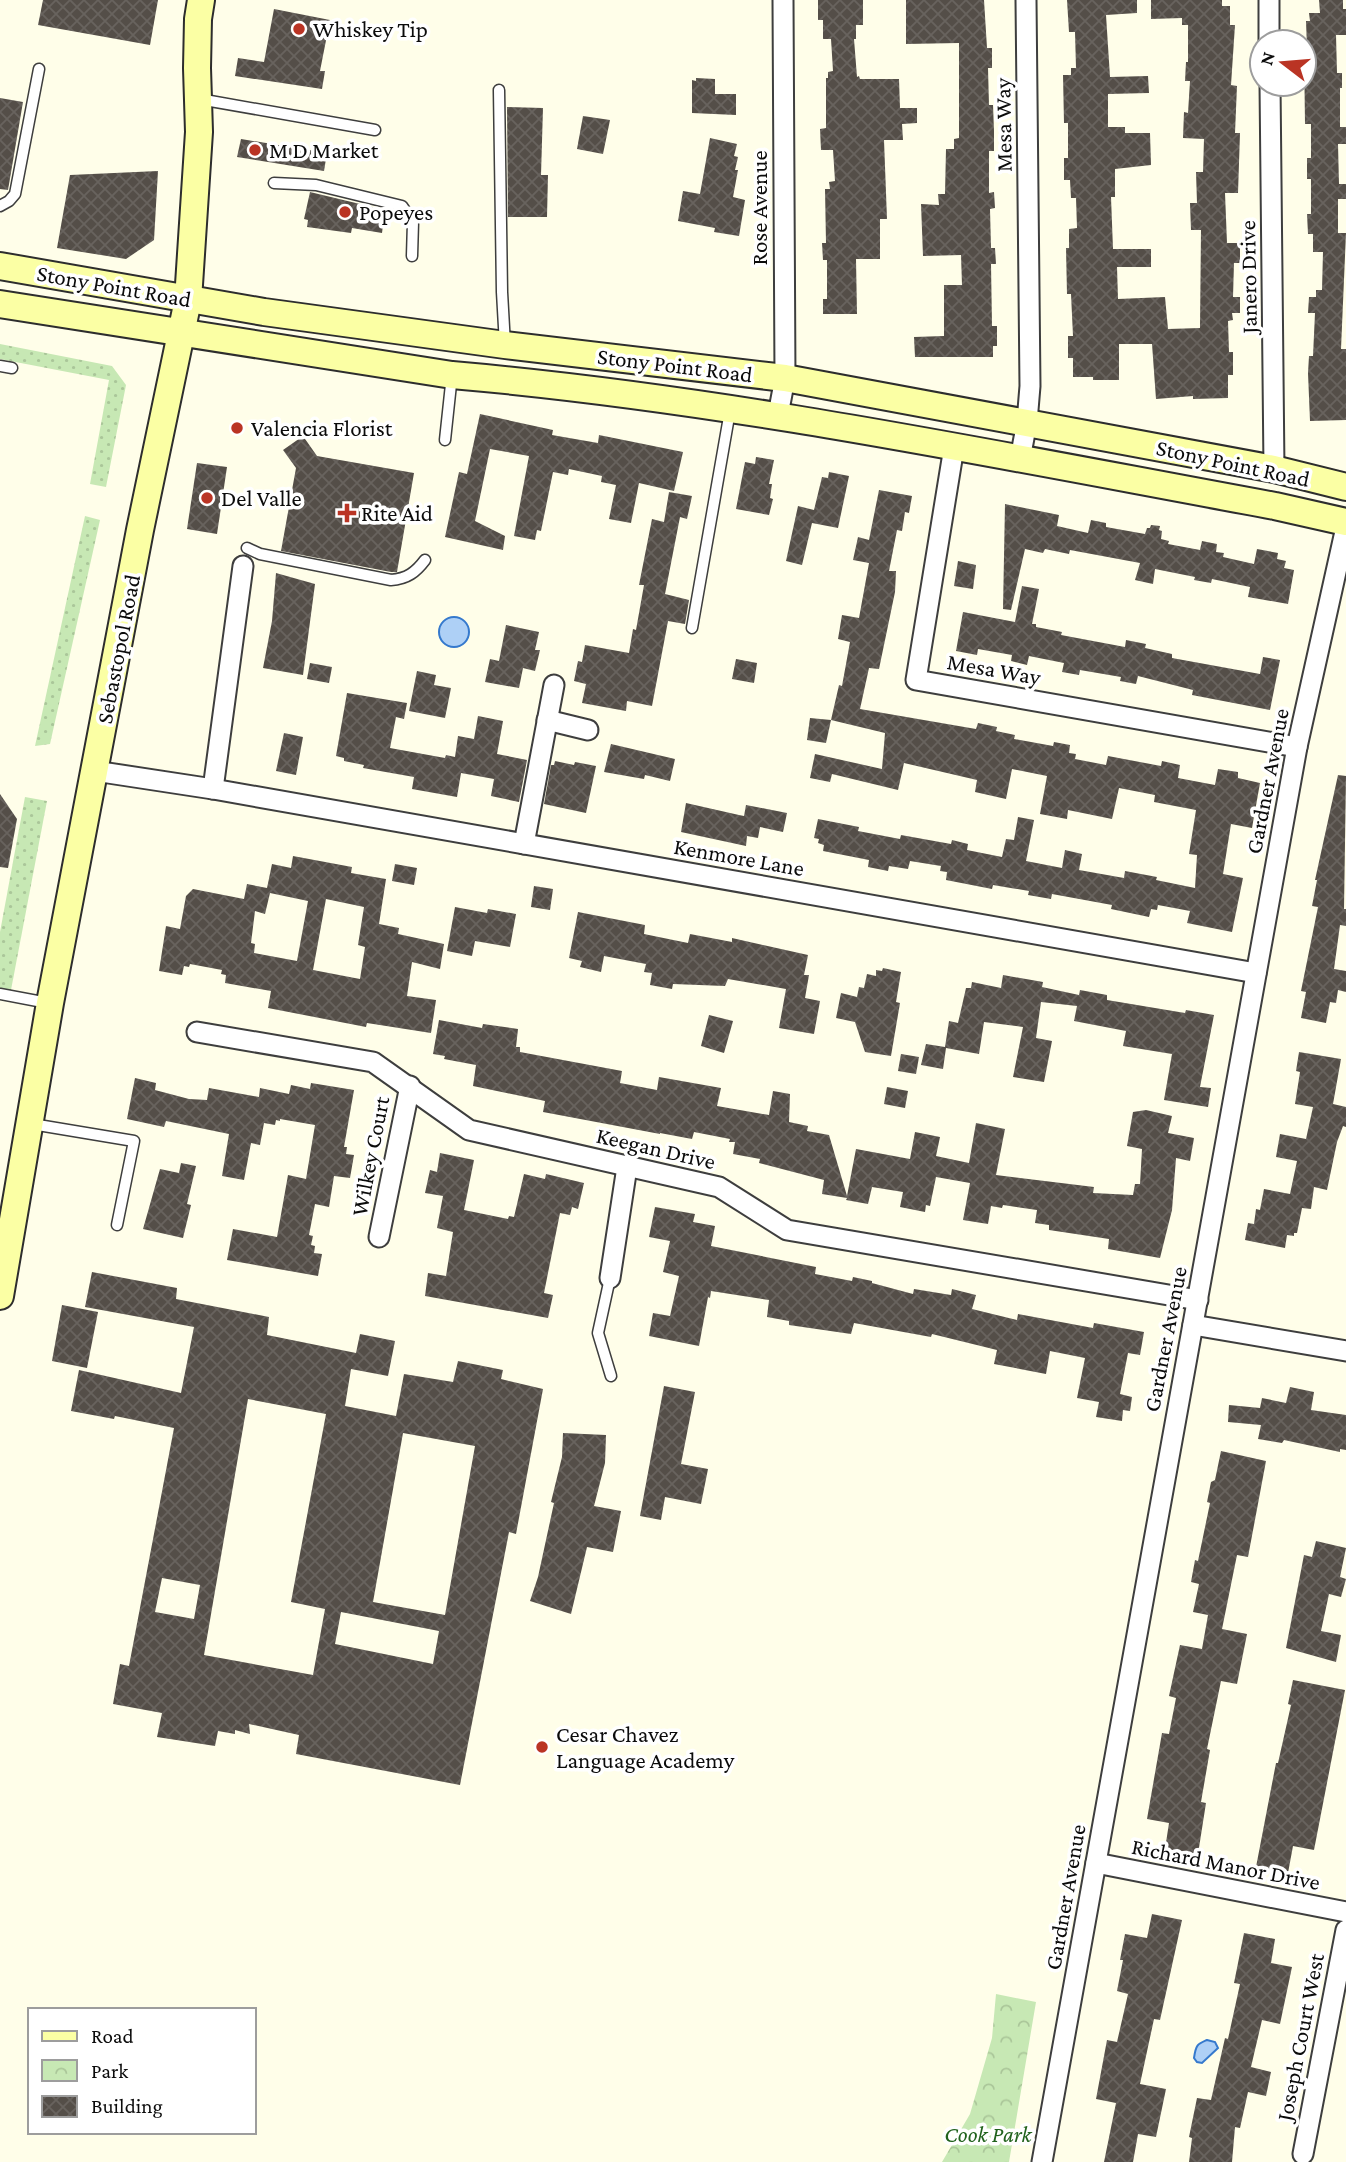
<svg xmlns="http://www.w3.org/2000/svg" width="1346" height="2162" font-family="'Crimson Pro',serif">
  <defs>
    <pattern id="grass-dots" width="8" height="8" patternUnits="userSpaceOnUse" patternTransform="scale(1.75)"><rect width="8" height="8" fill="#c7e8b4"/><path d="M2 2h.1M6 6h.1" fill="none" stroke="#aac699" stroke-width="1.8" stroke-linecap="round"/></pattern>
    <pattern id="park-crowns" width="20" height="18" patternUnits="userSpaceOnUse" patternTransform="scale(1.75)"><rect width="20" height="18" fill="#c7e8b4"/><path d="M2 6a3 3 0 1 1 6 0M12 15a3 3 0 1 1 6 0" fill="none" stroke="#aac699"/></pattern>
    <pattern id="building-cross-hatch" width="8" height="8" patternUnits="userSpaceOnUse" patternTransform="scale(1.75)"><rect width="8" height="8" fill="#544e48"/><path d="M0 0l8 8M0 8l8-8" fill="none" stroke="#68635e"/></pattern>
  </defs>
  <rect width="100%" height="100%" fill="#fffee9"/>
  <g fill="url(#grass-dots)">
    <polygon points="0,344 112,366 126,385 106,487 90,484 109,380 0,359"/>
    <polygon points="85,516 100,520 50,744 35,746"/>
    <polygon points="25,797 47,801 11,990 0,988 0,932"/>
  </g>
  <polygon fill="url(#park-crowns)" points="996,1994 1036,2002 1009,2162 942,2162 970,2114 992,2038"/>
  <g fill="#aed0f6" stroke="#3579cd" stroke-width="2">
    <circle cx="454" cy="632" r="15"/>
    <path d="M1207 2040 1215 2042 1218 2048 1202 2063 1197 2062 1194 2058C1196 2044 1198 2044 1207 2040Z"/>
  </g>
  <g fill="url(#building-cross-hatch)" fill-rule="evenodd">
    <polygon points="43,0 158,0 150,45 38,25"/>
    <polygon points="818,0 863,0 863,25 856,25 856,39 854,39 857,77 859,76 860,79 899,79 900,108 917,108 917,123 902,124 903,140 884,140 887,219 880,219 880,259 856,259 857,314 823,314 823,299 827,299 827,260 823,260 822,243 826,243 825,189 830,189 829,182 835,181 833,150 821,150 820,129 826,128 826,78 828,78 828,72 833,71 831,39 823,39 823,20 818,20"/>
    <polygon points="906,0 984,0 987,48 992,48 992,68 988,68 989,105 993,105 994,131 994,151 989,151 989,193 994,192 995,208 990,209 991,248 995,248 996,264 991,264 992,326 997,326 997,346 993,346 993,357 915,357 914,337 944,336 944,285 962,285 961,255 923,256 921,204 939,205 938,194 945,194 946,149 954,149 954,139 959,138 959,43 906,44"/>
    <polygon points="1067,0 1137,0 1137,13 1106,15 1110,77 1148,76 1149,93 1108,94 1108,127 1125,127 1125,133 1150,133 1151,165 1115,169 1115,197 1111,197 1113,249 1151,249 1151,267 1117,267 1118,299 1165,297 1168,329 1200,328 1201,230 1191,230 1190,203 1197,203 1196,172 1203,172 1204,139 1183,138 1184,112 1188,113 1190,81 1185,81 1186,62 1188,62 1188,25 1182,25 1182,18 1151,19 1151,0 1222,0 1222,6 1230,6 1230,25 1235,25 1231,85 1237,86 1235,133 1240,133 1238,193 1225,193 1227,243 1240,243 1240,263 1234,263 1233,297 1240,297 1240,313 1232,313 1233,320 1228,321 1229,352 1233,352 1233,375 1228,375 1228,398 1193,399 1193,396 1156,399 1152,344 1119,344 1119,380 1093,380 1093,377 1073,377 1073,358 1068,358 1068,336 1073,336 1071,294 1067,294 1066,248 1069,248 1069,229 1077,228 1076,198 1071,198 1070,180 1064,180 1064,158 1068,158 1068,123 1064,123 1063,75 1071,75 1071,68 1076,68 1075,32 1069,32"/>
    <polygon points="1319,0 1343,0 1343,9 1346,9 1346,35 1336,35 1337,73 1342,73 1342,88 1340,88 1340,127 1346,127 1346,144 1338,144 1339,184 1346,184 1346,199 1338,199 1338,233 1346,233 1341,349 1346,349 1346,420 1310,421 1308,373 1309,356 1313,356 1315,313 1308,313 1309,297 1316,297 1316,290 1322,290 1323,252 1313,252 1313,234 1308,234 1307,214 1311,214 1311,179 1307,179 1307,158 1311,158 1311,124 1305,124 1304,48 1307,48 1306,21 1310,21 1309,13 1320,13"/>
    <polygon points="274,9 330,20 320,71 325,71 322,89 235,76 238,58 264,62"/>
    <polygon points="696,78 715,79 715,94 736,94 736,115 692,113 692,80 696,81"/>
    <polygon points="0,98 23,102 8,190 0,189"/>
    <polygon points="507,107 543,108 541,175 548,175 547,217 508,217"/>
    <polygon points="583,116 610,120 603,154 577,149"/>
    <polygon points="710,138 737,144 734,156 738,157 735,170 738,170 733,197 745,200 739,236 714,232 715,228 678,221 683,191 700,194"/>
    <polygon points="241,139 327,153 324,171 237,157"/>
    <polygon points="158,171 154,240 126,259 57,248 70,175"/>
    <polygon points="310,192 385,210 382,233 352,228 351,233 307,227 308,220 304,219"/>
    <polygon points="480,414 553,430 552,435 598,443 599,435 683,452 674,491 639,483 631,523 609,519 616,485 601,482 602,476 569,469 568,475 553,472 541,531 537,530 535,540 514,536 529,456 490,449 475,521 505,536 503,550 445,537 459,472 467,474"/>
    <polygon points="303,436 317,456 414,473 397,572 391,572 281,551 296,468 283,450"/>
    <polygon points="756,457 774,460 769,484 772,484 770,498 773,499 769,515 736,509 745,462 755,464"/>
    <polygon points="197,463 227,467 217,534 187,529"/>
    <polygon points="829,472 849,476 838,528 812,523 802,565 786,561 798,506 814,510 822,477 828,478"/>
    <polygon points="879,490 912,496 909,513 905,512 902,531 897,530 889,571 896,571 895,592 879,669 869,668 860,709 976,729 978,723 997,727 996,731 1015,735 1014,739 1053,746 1054,742 1070,745 1069,753 1076,754 1075,759 1106,765 1108,756 1161,766 1162,761 1180,765 1178,778 1215,785 1218,769 1238,772 1238,778 1260,783 1252,828 1231,824 1223,874 1243,878 1232,932 1187,923 1190,911 1158,905 1157,910 1151,909 1149,917 1111,909 1112,905 1052,894 1051,899 1028,895 1029,891 993,885 992,889 946,880 947,872 940,871 941,866 910,861 908,869 889,866 888,871 868,867 869,860 823,851 824,845 818,843 819,839 814,838 818,819 859,827 858,831 900,839 901,835 951,844 952,840 968,844 967,850 1002,857 1006,839 1014,840 1018,817 1034,820 1026,861 1062,868 1065,850 1082,854 1079,870 1124,878 1125,871 1157,877 1156,880 1195,888 1197,855 1189,854 1196,810 1154,802 1155,795 1119,788 1112,819 1068,810 1067,819 1040,814 1047,776 1012,769 1006,799 975,792 977,780 904,763 898,790 832,774 830,782 810,778 815,754 882,769 885,733 831,720 839,685 842,686 850,642 838,639 842,615 859,618 869,563 853,560 858,537 869,540"/>
    <polygon points="669,492 692,496 687,519 680,517 665,594 689,600 685,624 668,621 652,706 627,701 626,711 582,703 586,684 574,681 578,661 582,662 585,645 629,653 633,629 636,630 644,585 639,585 652,519 664,522"/>
    <polygon points="1005,504 1059,515 1057,526 1088,533 1091,520 1106,523 1106,527 1145,534 1147,528 1150,528 1151,525 1160,526 1159,530 1162,531 1161,539 1169,541 1168,544 1200,550 1202,541 1217,544 1216,552 1224,553 1223,557 1254,564 1257,549 1278,553 1277,559 1286,561 1284,568 1294,570 1288,604 1248,597 1250,587 1212,579 1211,583 1194,580 1195,577 1155,569 1153,584 1135,580 1140,563 1070,550 1069,554 1045,549 1043,553 1025,549 1011,610 1003,609"/>
    <polygon points="958,561 976,565 973,589 954,586"/>
    <polygon points="276,573 315,584 303,675 263,668 272,621"/>
    <polygon points="1022,586 1039,589 1032,624 1036,624 1036,627 1062,632 1061,635 1125,647 1126,640 1146,644 1145,648 1172,654 1172,658 1260,674 1263,657 1280,660 1270,710 1192,695 1193,690 1138,676 1136,684 1120,681 1121,677 1080,670 1079,675 1062,672 1064,663 1029,656 1027,665 1011,661 1012,655 978,649 977,655 956,651 963,612 1015,622"/>
    <polygon points="506,625 539,632 535,650 540,650 535,671 523,668 519,688 485,682 490,659 499,661"/>
    <polygon points="736,659 757,663 754,683 732,679"/>
    <polygon points="310,663 332,667 329,683 307,679"/>
    <polygon points="417,671 436,675 434,685 451,688 445,718 409,711"/>
    <polygon points="347,693 407,703 404,719 396,717 390,748 445,758 446,755 455,757 458,736 474,739 478,716 503,721 497,754 527,760 519,802 491,796 494,779 461,773 457,797 412,789 414,777 363,768 364,765 344,761 344,758 336,756"/>
    <polygon points="810,718 831,720 826,743 807,740"/>
    <polygon points="284,733 303,737 296,775 276,771"/>
    <polygon points="611,744 675,759 670,781 645,775 644,779 604,772"/>
    <polygon points="555,761 574,765 575,762 596,766 586,813 544,804 551,765 554,765"/>
    <polygon points="1338,775 1346,776 1344,909 1346,909 1346,926 1340,925 1334,969 1346,971 1346,992 1338,990 1336,1003 1330,1002 1326,1023 1301,1018 1306,992 1301,991 1318,907 1312,906 1317,880 1315,880"/>
    <polygon points="0,794 17,819 8,868 0,867"/>
    <polygon points="686,803 739,815 744,816 746,805 787,813 783,832 760,827 758,838 747,836 746,846 681,832"/>
    <path d="M293 856 352 867 351 873 386 879 379 924 399 928 398 934 444 944 440 969 412 962 407 996 436 1000 431 1033 367 1023 366 1027 268 1008 271 991 225 983 226 975 221 974 222 970 190 964 189 967 184 966 182 975 159 971 166 926 180 929 186 896 193 889 244 899 247 884 267 888 272 864 291 868ZM270 893 308 901 297 961 254 953 255 944 251 943 255 911 265 914ZM326 899 364 907 358 945 365 947 360 979 313 970Z"/>
    <polygon points="395,864 417,868 414,885 392,881"/>
    <polygon points="534,886 553,889 550,910 531,907"/>
    <polygon points="455,907 487,913 488,909 516,914 510,947 475,941 472,956 447,951"/>
    <polygon points="578,912 645,925 644,934 688,943 690,934 732,942 732,938 808,955 804,975 809,975 805,998 820,1001 814,1034 779,1028 786,989 728,979 725,986 673,984 672,989 650,985 652,973 644,972 646,964 604,956 601,972 580,967 582,961 569,958"/>
    <polygon points="883,968 901,972 896,1002 900,1003 891,1056 865,1052 855,1022 836,1018 841,993 857,997 859,987 864,988 867,974 876,976 876,970 882,971"/>
    <polygon points="1003,975 1043,982 1042,987 1079,995 1080,990 1107,995 1107,1000 1185,1013 1186,1010 1214,1015 1200,1087 1211,1088 1208,1107 1164,1100 1172,1054 1123,1046 1126,1031 1074,1021 1077,1006 1041,1002 1036,1038 1052,1041 1044,1082 1013,1077 1023,1027 984,1022 979,1054 946,1048 943,1069 921,1065 926,1044 945,1047 949,1021 958,1023 966,988 971,988 972,982 1001,988"/>
    <polygon points="709,1015 733,1021 724,1053 701,1046"/>
    <polygon points="439,1020 482,1028 483,1024 518,1029 516,1047 520,1047 520,1052 622,1071 620,1083 657,1090 659,1077 721,1088 717,1106 769,1115 773,1091 790,1094 789,1122 808,1126 807,1131 829,1135 847,1196 856,1149 910,1159 915,1132 940,1137 936,1156 969,1163 976,1123 1005,1129 996,1175 1094,1187 1093,1193 1133,1195 1135,1184 1140,1184 1142,1149 1127,1146 1133,1112 1146,1110 1172,1116 1168,1133 1194,1138 1190,1161 1176,1158 1172,1210 1160,1258 1108,1249 1109,1239 1049,1230 1049,1225 1035,1223 1037,1210 1003,1205 1002,1208 991,1206 988,1224 963,1220 970,1183 936,1177 930,1206 926,1205 925,1212 900,1207 903,1192 872,1187 868,1204 846,1200 847,1198 822,1194 824,1180 759,1163 760,1159 733,1154 735,1142 729,1142 730,1139 694,1132 692,1139 660,1133 660,1134 543,1112 545,1101 473,1086 476,1065 444,1059 445,1056 433,1054"/>
    <polygon points="1299,1052 1341,1059 1333,1104 1346,1107 1346,1127 1343,1126 1337,1142 1327,1190 1314,1187 1311,1209 1302,1208 1297,1233 1294,1233 1294,1236 1287,1235 1285,1248 1245,1240 1248,1223 1254,1224 1256,1209 1260,1210 1264,1189 1290,1194 1297,1161 1276,1157 1280,1134 1306,1139 1313,1107 1295,1104 1300,1072 1296,1071"/>
    <polygon points="901,1054 919,1057 916,1074 898,1071"/>
    <polygon points="135,1078 156,1083 155,1090 189,1099 207,1100 209,1088 259,1097 260,1088 289,1094 291,1085 310,1089 311,1083 354,1090 344,1147 347,1147 346,1154 354,1155 350,1178 334,1176 329,1207 315,1204 309,1235 313,1236 311,1245 315,1246 314,1253 322,1254 318,1276 227,1260 233,1229 277,1237 288,1175 306,1179 315,1125 280,1119 280,1121 276,1120 275,1125 264,1123 260,1145 251,1143 244,1180 222,1176 229,1134 166,1121 164,1127 127,1119"/>
    <polygon points="887,1087 908,1091 905,1108 884,1104"/>
    <polygon points="440,1153 474,1160 464,1210 508,1219 509,1216 514,1217 524,1174 545,1179 546,1174 584,1183 578,1209 572,1207 570,1215 560,1213 544,1293 553,1295 548,1318 425,1296 428,1273 446,1276 453,1232 437,1228 443,1196 425,1193 430,1170 437,1172"/>
    <polygon points="181,1163 196,1166 187,1204 191,1205 183,1238 143,1229 160,1169 179,1173"/>
    <polygon points="655,1207 695,1214 693,1222 715,1226 711,1246 816,1267 815,1274 852,1281 853,1277 872,1281 872,1283 913,1294 914,1289 951,1295 952,1289 976,1295 972,1309 1017,1320 1018,1314 1093,1328 1094,1323 1144,1332 1140,1355 1128,1353 1120,1394 1132,1397 1130,1411 1123,1410 1122,1421 1096,1417 1099,1402 1077,1398 1085,1358 1050,1351 1046,1374 994,1364 997,1350 932,1334 931,1337 854,1323 851,1334 789,1325 789,1321 767,1317 769,1300 711,1291 710,1298 708,1297 699,1346 649,1336 653,1313 670,1316 679,1276 663,1272 670,1241 649,1237"/>
    <path d="M92 1272 177 1288 176 1299 269 1317 267 1335 356 1353 360 1334 395 1341 388 1376 351 1369 345 1406 396 1416 404 1374 453 1382 458 1361 503 1370 501 1379 543 1389 516 1534 509 1532 460 1785 296 1754 299 1735 249 1724 250 1734 235 1730V1734L218 1731 215 1746 157 1737 162 1713 113 1704 120 1664 129 1666 174 1428 115 1416 114 1419 71 1411 79 1370 181 1393 194 1327 85 1307ZM248 1399 326 1414 291 1602 325 1609 313 1675 204 1655ZM403 1433 475 1446 445 1615 373 1602ZM162 1578 200 1585 194 1619 155 1612ZM341 1612 439 1631 433 1664 335 1644Z"/>
    <polygon points="62,1305 98,1312 87,1368 52,1361"/>
    <polygon points="664,1386 695,1392 681,1464 708,1469 701,1504 665,1497 661,1520 640,1516"/>
    <polygon points="1290,1387 1314,1392 1311,1410 1346,1415 1346,1450 1340,1449 1340,1452 1284,1440 1282,1443 1258,1439 1261,1425 1228,1422 1229,1405 1260,1408 1262,1398 1286,1403"/>
    <polygon points="563,1433 606,1435 605,1463 594,1506 621,1511 613,1552 587,1547 571,1614 530,1601 538,1577 554,1503 551,1502 562,1457"/>
    <polygon points="1221,1451 1266,1461 1248,1557 1237,1555 1222,1629 1247,1634 1237,1684 1221,1681 1207,1749 1210,1750 1201,1802 1206,1803 1198,1854 1165,1849 1169,1823 1147,1819 1162,1733 1169,1734 1176,1698 1169,1696 1180,1645 1202,1649 1208,1615 1193,1612 1199,1584 1191,1582 1195,1560 1198,1561 1210,1503 1207,1502 1211,1482 1215,1480"/>
    <polygon points="1316,1541 1346,1548 1340,1577 1346,1579 1341,1597 1329,1594 1321,1631 1341,1635 1336,1662 1286,1648 1304,1555 1312,1557"/>
    <polygon points="1293,1680 1345,1690 1314,1850 1293,1846 1288,1873 1256,1867 1276,1763 1278,1763 1291,1705 1288,1704"/>
    <polygon points="1152,1914 1182,1920 1160,2020 1154,2019 1140,2084 1166,2089 1156,2137 1138,2134 1133,2162 1104,2162 1116,2103 1096,2099 1107,2040 1117,2042 1128,1994 1117,1991 1123,1960 1120,1960 1125,1934 1147,1938"/>
    <polygon points="1244,1933 1275,1939 1271,1963 1292,1967 1280,2024 1262,2020 1251,2067 1271,2072 1266,2096 1248,2092 1240,2128 1235,2127 1232,2162 1189,2162 1192,2138 1189,2137 1197,2098 1211,2100 1225,2038 1228,2039 1240,1984 1234,1983"/>
  </g>
  <g fill="none" stroke-linecap="round" stroke-linejoin="round">
    <g stroke="#3e3e3e" stroke-width="13">
      <g id="lane">
        <polyline points="499,90 502,292 505,345"/>
        <polyline points="199,99 375,130"/>
        <polyline points="274,183 316,185 402,206 413,222 412,256"/>
        <polyline points="0,206 9,201 15,194 39,69"/>
        <polyline points="0,366 12,368"/>
        <polyline points="445,440 452,375"/>
        <path d="M247 548 260 554 391 580C407 579 416 572 425 560"/>
        <polyline points="692,628 730,411"/>
        <polyline points="0,994 48,1003"/>
        <polyline points="32,1124 134,1141 117,1225"/>
        <polyline points="610,1278 598,1333 611,1376"/>
      </g>
    </g>
    <g stroke="#3e3e3e" stroke-width="23">
      <g id="street">
        <polyline points="1269,0 1269,42"/>
        <polyline points="1270,84 1274,469"/>
        <polyline points="778,415 785,378 783,0"/>
        <polyline points="954,447 916,680 1297,747"/>
        <polyline points="1020,459 1027,422 1030,386 1026,0"/>
        <polyline points="547,720 588,730"/>
        <polyline points="95,771 213,789 1256,973"/>
        <polyline points="213,789 243,566"/>
        <polyline points="524,844 554,685"/>
        <polyline points="197,1032 373,1062 469,1130 719,1187 787,1230 1198,1300"/>
        <polyline points="379,1237 410,1086"/>
        <polyline points="610,1278 627,1167"/>
        <polyline points="1193,1325 1346,1351"/>
        <polyline points="1096,1863 1346,1912"/>
        <polyline points="1303,2154 1346,1930"/>
        <polyline points="1042,2162 1297,747 1346,527"/>
      </g>
    </g>
    <g stroke="#2d2d2d" stroke-width="30">
      <g id="secondary">
        <polyline points="0,266 264,312 505,345 785,378 1274,469 1346,487"/>
        <path d="M0 304 452 375C729 399 1002 456 1275 506L1346 522"/>
        <polyline points="0,1296 50,1003 140,530 188,300 199,132 197,68 198,19 201,0"/>
      </g>
    </g>
    <use href="#lane" stroke="#fff" stroke-width="10"/>
    <use href="#street" stroke="#fff" stroke-width="19"/>
    <use href="#secondary" stroke="#fbffa4" stroke-width="26"/>
  </g>
  <g fill="#ba3424" stroke="#fff" stroke-width="2.5">
    <circle cx="299" cy="29" r="7"/>
    <circle cx="255" cy="150" r="7"/>
    <circle cx="345" cy="212" r="7"/>
    <circle cx="237" cy="428" r="7"/>
    <circle cx="207" cy="498" r="7"/>
    <path d="M343.5 502.5h7v7h7v7h-7v7h-7v-7h-7v-7h7z"/>
    <circle cx="542" cy="1747" r="7"/>
  </g>
  <g text-anchor="middle" stroke-width="7" stroke-linejoin="round" paint-order="stroke">
    <g font-size="23" fill="#0b0b0b" stroke="#fff" text-anchor="start">
      <text x="313" y="37">Whiskey Tip</text>
      <text x="269" y="158">M D Market</text>
      <text x="359" y="220">Popeyes</text>
      <text x="251" y="436">Valencia Florist</text>
      <text x="221" y="506">Del Valle</text>
      <text x="361" y="521">Rite Aid</text>
      <text x="556" y="1742">Cesar Chavez<tspan x="556" dy="26">Language Academy</tspan></text>
    </g>
    <g font-size="23" fill="#0b0b0b" stroke="#fff">
      <text transform="translate(1003 125) rotate(-91)" y="8">Mesa Way</text>
      <text transform="translate(759 208) rotate(-90)" y="8">Rose Avenue</text>
      <text transform="translate(1248 277) rotate(-91)" y="8">Janero Drive</text>
      <text transform="translate(114 286) rotate(10)" y="8">Stony Point Road</text>
      <text transform="translate(675 365) rotate(7)" y="8">Stony Point Road</text>
      <text transform="translate(1233 463) rotate(12)" y="8">Stony Point Road</text>
      <text transform="translate(118 649) rotate(-79)" y="8">Sebastopol Road</text>
      <text transform="translate(994 669) rotate(10)" y="8">Mesa Way</text>
      <text transform="translate(1267 781) rotate(-79)" y="8">Gardner Avenue</text>
      <text transform="translate(739 857) rotate(10)" y="8">Kenmore Lane</text>
      <text transform="translate(656 1148) rotate(13)" y="8">Keegan Drive</text>
      <text transform="translate(370 1156) rotate(-79)" y="8">Wilkey Court</text>
      <text transform="translate(1165 1339) rotate(-79)" y="8">Gardner Avenue</text>
      <text transform="translate(1226 1864) rotate(11)" y="8">Richard Manor Drive</text>
      <text transform="translate(1065 1897) rotate(-80)" y="8">Gardner Avenue</text>
      <text transform="translate(1300 2037) rotate(-79)" y="8">Joseph Court West</text>
    </g>
    <g font-size="23" font-style="italic" fill="#20621c" stroke="#fff">
      <text x="988" y="2142">Cook Park</text>
    </g>
  </g>
  <rect x="28" y="2008" width="228" height="126" fill="#ffffff" stroke="#9d9d9d" stroke-width="2"/>
  <rect x="42" y="2031" width="35" height="10" fill="#fbffa4" stroke="#9d9d9d" stroke-width="2"/>
  <text x="91" y="2043" font-size="21" fill="#0b0b0b">Road</text>
  <rect x="42" y="2060" width="35" height="21" fill="url(#park-crowns)" stroke="#9d9d9d" stroke-width="2"/>
  <text x="91" y="2078" font-size="21" fill="#0b0b0b">Park</text>
  <rect x="42" y="2096" width="35" height="21" fill="url(#building-cross-hatch)" stroke="#9d9d9d" stroke-width="2"/>
  <text x="91" y="2113" font-size="21" fill="#0b0b0b">Building</text>
  <g transform="translate(1283 63) rotate(286)"><circle r="33" fill="#ffffff" stroke="#9d9d9d" stroke-width="2"/>
  <path d="M0-5L12 26L0 18L-12 26Z" fill="#ba3424"/>
  <text y="-10" font-size="19" font-weight="bold" text-anchor="middle" fill="#0b0b0b">N</text>
  </g>
</svg>
